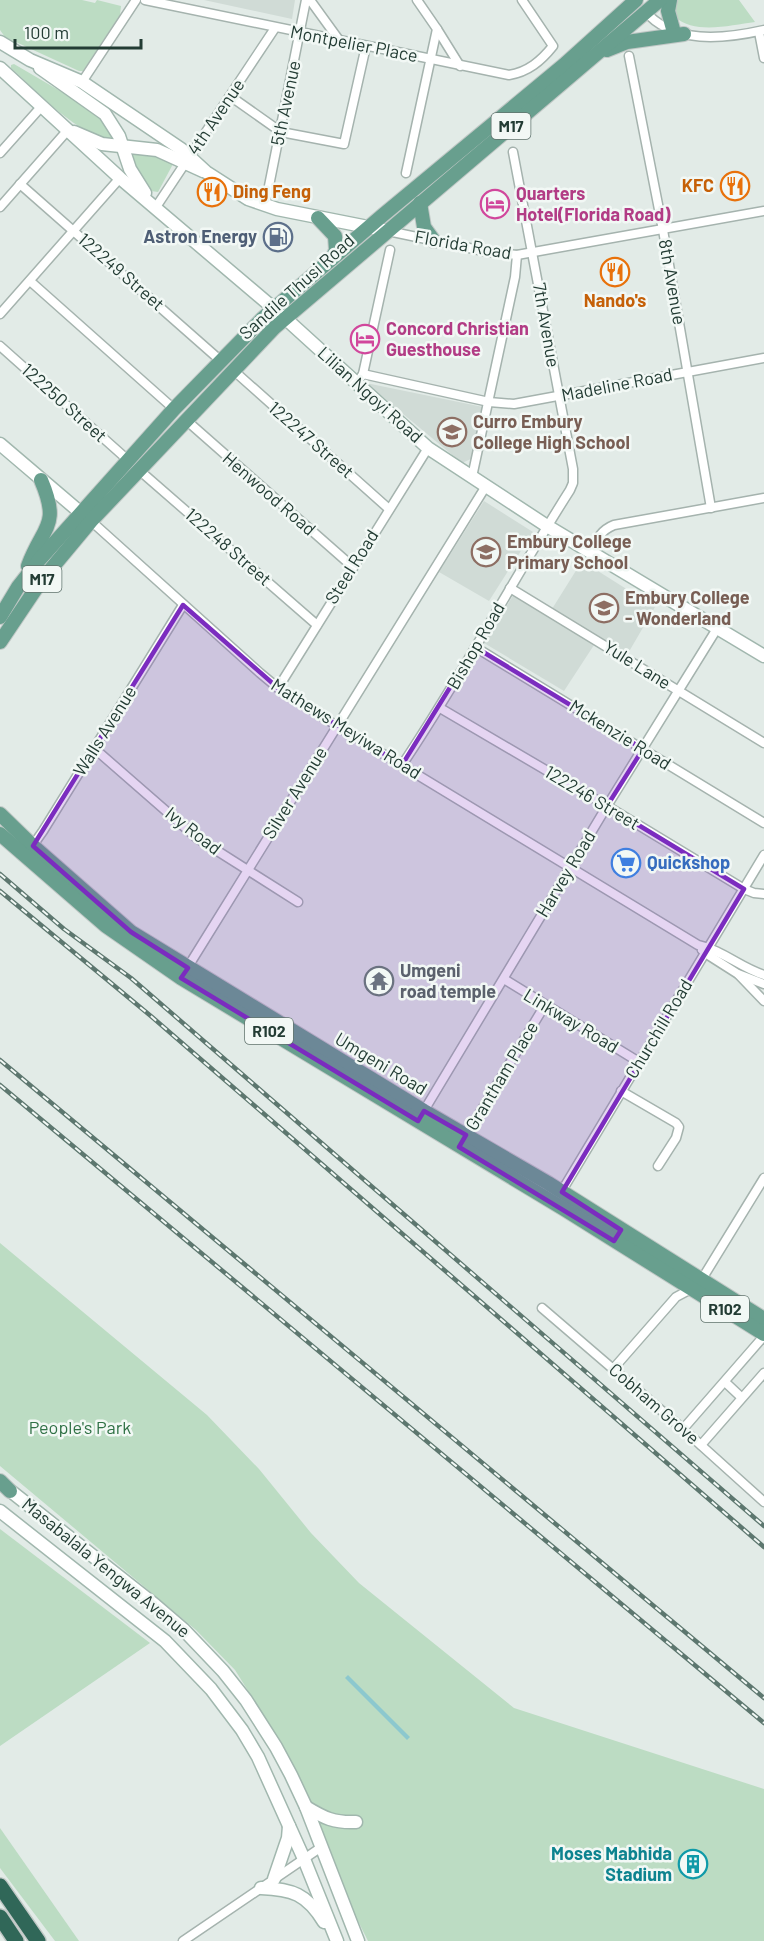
<svg xmlns="http://www.w3.org/2000/svg" width="764" height="1941" font-family="Barlow,sans-serif">
  <rect width="100%" height="100%" fill="#e2ebe7"/>
  <g fill="#d0dbd6">
    <polygon points="204,0 295,0 292,19"/>
    <polygon points="366,383 483,407 473,458 462,463"/>
    <polygon points="484,501 533,532 489,601 439,572"/>
    <polygon points="582,561 655,607 627,655 552,609"/>
    <polygon points="514,594 594,645 564,691 484,643"/>
  </g>
  <g fill="#bcdcc3">
    <polygon points="0,0 82,0 95,3 97,0 121,6 120,15 83,71 79,71 5,37 0,30"/>
    <path d="M677 0H739L755 22C731 25 695 35 675 17L673 7Z"/>
    <path d="M14 64 91 109 102 117 115 140C79 138 37 91 11 68V65Z"/>
    <path d="M128 151 156 155 173 164 158 192 151 191C141 178 135 166 128 151Z"/>
    <polygon points="0,1243 207,1415 259,1469 311,1533 359,1583 514,1708 764,1789 764,1941 368,1941 351,1907 308,1795 262,1713 235,1670 196,1630 0,1466"/>
    <polygon points="0,1529 150,1643 0,1746"/>
    <polygon points="0,1828 79,1941 55,1941 0,1868"/>
  </g>
  <polygon fill="#8cc8ce" points="348,1675 410,1737 407,1740 345,1678"/>
  <g fill="none" stroke-linecap="round" stroke-linejoin="round">
    <g stroke="#a5b3ae" stroke-width="11">
      <g id="street">
        <path d="M145 0 509 75C528 72 541 61 553 46L522 0"/>
        <polyline points="310,0 339,40"/>
        <path d="M644 10C673 45 724 39 764 30"/>
        <polyline points="437,29 460,66"/>
        <polyline points="759,32 764,58"/>
        <polyline points="629,56 663,230 711,508"/>
        <polyline points="82,82 136,0"/>
        <polyline points="230,96 281,132 344,144 366,46"/>
        <polyline points="0,153 41,107"/>
        <polyline points="406,173 437,29 417,0"/>
        <polyline points="20,184 221,361"/>
        <polyline points="265,206 306,0"/>
        <polyline points="0,207 67,131"/>
        <polyline points="156,207 275,28"/>
        <polyline points="388,231 488,252 517,255 764,211"/>
        <polyline points="30,281 174,409"/>
        <polyline points="0,314 120,178"/>
        <polyline points="0,346 129,461"/>
        <polyline points="233,370 389,509"/>
        <polyline points="363,374 489,402 514,404 764,358"/>
        <polyline points="361,377 363,374 390,250"/>
        <polyline points="186,420 353,567"/>
        <polyline points="139,470 317,625"/>
        <polyline points="472,477 515,277 517,255"/>
        <path d="M91 521 260 673 278 688 337 726 698 945C722 950 741 968 764 975"/>
        <path d="M590 552C596 540 601 530 614 525L764 498"/>
        <polyline points="510,588 764,743"/>
        <polyline points="475,647 764,823"/>
        <polyline points="278,688 428,448"/>
        <polyline points="440,708 607,806 744,889 754,893 764,894"/>
        <polyline points="95,749 197,838 298,902"/>
        <path d="M402 765C462 676 512 581 570 490L573 483V469L513 152"/>
        <polyline points="31,848 43,831 183,605"/>
        <polyline points="702,950 705,953 738,974 764,984"/>
        <polyline points="186,970 486,486"/>
        <polyline points="739,975 764,1001"/>
        <polyline points="504,979 639,1062"/>
        <polyline points="621,1091 676,1123 679,1127 676,1138 658,1166"/>
        <polyline points="422,1114 607,806 718,627"/>
        <polyline points="464,1139 545,1005"/>
        <polyline points="560,1194 764,855"/>
        <polyline points="542,1308 683,1429 764,1502"/>
        <polyline points="613,1369 676,1297 693,1288 702,1279 764,1178"/>
        <polyline points="725,1382 741,1397"/>
        <polyline points="683,1429 764,1336"/>
        <polyline points="701,1445 764,1373"/>
        <polyline points="183,1941 320,1848"/>
      </g>
    </g>
    <g stroke="#a1b7ae" stroke-width="15">
      <g id="secondary">
        <polyline points="0,42 30,60 82,82 181,149 206,172 248,199 277,209 388,231"/>
        <polyline points="0,68 120,178 285,318 428,448 547,526 764,656"/>
        <polyline points="40,68 105,114 119,136 130,169 145,193"/>
        <polyline points="74,132 102,144 157,150 203,171"/>
        <polyline points="0,444 88,519"/>
        <polyline points="3,1485 155,1605 183,1629 223,1671 246,1700 276,1747 291,1775 306,1807 358,1941"/>
        <polyline points="0,1511 165,1641 211,1689 242,1730 258,1757 304,1859 337,1941"/>
        <path d="M306 1807C324 1818 334 1823 356 1822"/>
        <polyline points="274,1879 288,1838 289,1826"/>
        <path d="M261 1888C292 1889 307 1894 324 1922"/>
      </g>
    </g>
    <g stroke="#c1c8c6" stroke-width="16">
      <g id="primary">
        <polyline points="670,0 668,11 673,29"/>
        <polyline points="607,50 627,42 684,34"/>
        <polyline points="420,203 424,227 434,241"/>
        <polyline points="318,218 335,236 336,250 332,259"/>
        <path d="M28 566C43 525 61 527 41 480"/>
        <polyline points="0,617 18,587 40,559 174,409 263,318 383,215 564,65 636,0"/>
        <polyline points="0,642 41,581 91,521 274,328 660,0"/>
        <polyline points="0,814 33,846 131,932 424,1111 548,1183 764,1319"/>
        <polyline points="0,834 106,926 181,978 564,1209 764,1334"/>
        <polyline points="0,1481 10,1491"/>
      </g>
    </g>
    <g stroke="#c1c8c6" stroke-width="18">
      <g id="highway">
        <polyline points="0,1886 38,1941"/>
        <polyline points="0,1917 16,1941"/>
      </g>
    </g>
    <use href="#street" stroke="#fff" stroke-width="8"/>
    <use href="#secondary" stroke="#fff" stroke-width="12"/>
    <use href="#primary" stroke="#689f8e" stroke-width="14"/>
    <use href="#highway" stroke="#306758" stroke-width="15"/>
    <g stroke="#5d776f" stroke-width="4.5">
      <g id="rail">
        <polyline points="0,874 64,929 131,978 764,1526"/>
        <polyline points="0,891 152,1017 764,1547"/>
        <polyline points="0,1060 764,1698"/>
        <polyline points="0,1085 764,1723"/>
      </g>
    </g>
    <use href="#rail" stroke="#f2f8f5" stroke-width="2" stroke-dasharray="7" stroke-linecap="butt"/>
  </g>
  <path fill="#7b2cbf" fill-opacity="0.2" stroke="#7b2cbf" stroke-width="4.5" stroke-linejoin="round" d="M183 605 278 688 402 765 475 647 643 749 607 806 744 889 562 1192 621 1230 614 1241 459 1147 466 1135 424 1111 418 1121 181 978 188 968 131 932 33 846Z"/>
  <defs>
    <g id="restaurant-ring" transform="scale(1.5)"><circle r="9.5" fill="#f2f8f5" stroke="#e8710a" stroke-width="1.5"/><path d="M-5-6h1v4h1v-4h1v4h1v-4h1v5L-1.5 .5V6h-2V.5L-5-1ZM5-6V6H3V1.5H1.5Q1.5-4 5-6Z" fill="#e8710a"/></g>
    <g id="hotel-ring" transform="scale(1.5)"><circle r="9.5" fill="#f2f8f5" stroke="#d1479c" stroke-width="1.5"/><path d="M-6-4.5h1.5V1H6V5H4.5V3h-9V5H-6ZM-4 0a1.8 1.8 0 1 1 3.6 0ZM.5 0V-2.5h3Q6-2.5 6 0Z" fill="#d1479c"/></g>
    <g id="fuel-ring" transform="scale(1.5)"><circle r="9.5" fill="#f2f8f5" stroke="#5c6f8a" stroke-width="1.5"/><path d="M-5.5-6h7V0h2V4h1.3V-2.5L3-4.5l.8-.8L6-3V5H2.5V1h-1V6h-7ZM-4.2-4.7v3.2H.2V-4.7Z" fill="#5c6f8a"/></g>
    <g id="school-ring" transform="scale(1.5)"><circle r="9.5" fill="#f2f8f5" stroke="#8d6e63" stroke-width="1.5"/><path d="M0-5L7-2L0 1L-7-2ZM-4 1L0 2.5L4 1V4Q0 6-4 4Z" fill="#8d6e63"/></g>
    <g id="supermarket-ring" transform="scale(1.5)"><circle r="9.5" fill="#f2f8f5" stroke="#3f7fe0" stroke-width="1.5"/><path d="M-6-5.5h2.5l.6 2H6L4.5 2H-2.5L-4.4-4H-6ZM-1.5 3.2a1.3 1.3 0 1 0 .1 0ZM3 3.2a1.3 1.3 0 1 0 .1 0Z" fill="#3f7fe0"/></g>
    <g id="temple-ring" transform="scale(1.5)"><circle r="9.5" fill="#f2f8f5" stroke="#6b7280" stroke-width="1.5"/><path d="M0-6L5-2H3V0L6.5 2.5H4V6H1.5V3h-3V6H-4V2.5H-6.5L-3 0V-2H-5Z" fill="#6b7280"/></g>
    <g id="building-ring" transform="scale(1.5)"><circle r="9.5" fill="#f2f8f5" stroke="#0f9aa8" stroke-width="1.5"/><path d="M-4-6H4V6H1V3H-1V6H-4ZM-2.5-4.3h1.7v1.8h-1.7ZM.8-4.3h1.7v1.8H.8ZM-2.5-1h1.7V.8h-1.7ZM.8-1h1.7V.8H.8Z" fill="#0f9aa8"/></g>
  </defs>
  <g fill-rule="evenodd">
    <use href="#restaurant-ring" x="735" y="186"/>
    <use href="#restaurant-ring" x="212" y="192"/>
    <use href="#hotel-ring" x="495" y="204"/>
    <use href="#fuel-ring" x="278" y="237"/>
    <use href="#restaurant-ring" x="615" y="272"/>
    <use href="#hotel-ring" x="365" y="339"/>
    <use href="#school-ring" x="452" y="432"/>
    <use href="#school-ring" x="486" y="552"/>
    <use href="#school-ring" x="604" y="608"/>
    <use href="#supermarket-ring" x="626" y="863"/>
    <use href="#temple-ring" x="379" y="981"/>
    <use href="#building-ring" x="693" y="1864"/>
  </g>
  <g text-anchor="middle" stroke-width="5" stroke-linejoin="round" paint-order="stroke">
    <g fill="#f2f8f5" stroke="#61746e" stroke-width="1.5">
      <rect x="491.5" y="113" width="39" height="26" rx="4.5"/>
      <rect x="22.5" y="566" width="39" height="26" rx="4.5"/>
      <rect x="245" y="1018" width="48" height="26" rx="4.5"/>
      <rect x="701" y="1296" width="48" height="26" rx="4.5"/>
    </g>
    <g font-size="16" font-weight="bold" fill="#233c34">
      <text x="511" y="132">M17</text>
      <text x="42" y="585">M17</text>
      <text x="269" y="1037">R102</text>
      <text x="725" y="1315">R102</text>
    </g>
    <g font-size="18" fill="#233c34" stroke="#f2f8f5">
      <text transform="translate(354 44) rotate(11)" y="6">Montpelier Place</text>
      <text transform="translate(286 103) rotate(-78)" y="6">5th Avenue</text>
      <text transform="translate(216 117) rotate(-56)" y="6">4th Avenue</text>
      <text transform="translate(463 245) rotate(10)" y="6">Florida Road</text>
      <text transform="translate(121 272) rotate(41)" y="6">122249 Street</text>
      <text transform="translate(672 282) rotate(80)" y="6">8th Avenue</text>
      <text transform="translate(297 287) rotate(-42)" y="6">Sandile Thusi Road</text>
      <text transform="translate(546 325) rotate(80)" y="6">7th Avenue</text>
      <text transform="translate(617 385) rotate(-11)" y="6">Madeline Road</text>
      <text transform="translate(370 395) rotate(42)" y="6">Lilian Ngoyi Road</text>
      <text transform="translate(64 403) rotate(42)" y="6">122250 Street</text>
      <text transform="translate(311 440) rotate(41)" y="6">122247 Street</text>
      <text transform="translate(269 494) rotate(41)" y="6">Henwood Road</text>
      <text transform="translate(228 547) rotate(41)" y="6">122248 Street</text>
      <text transform="translate(352 567) rotate(-58)" y="6">Steel Road</text>
      <text transform="translate(476 646) rotate(-60)" y="6">Bishop Road</text>
      <text transform="translate(637 665) rotate(32)" y="6">Yule Lane</text>
      <text transform="translate(346 729) rotate(32)" y="6">Mathews Meyiwa Road</text>
      <text transform="translate(105 731) rotate(-58)" y="6">Walls Avenue</text>
      <text transform="translate(620 735) rotate(32)" y="6">Mckenzie Road</text>
      <text transform="translate(295 793) rotate(-58)" y="6">Silver Avenue</text>
      <text transform="translate(592 798) rotate(31)" y="6">122246 Street</text>
      <text transform="translate(193 831) rotate(38)" y="6">Ivy Road</text>
      <text transform="translate(566 874) rotate(-59)" y="6">Harvey Road</text>
      <text transform="translate(571 1021) rotate(31)" y="6">Linkway Road</text>
      <text transform="translate(659 1029) rotate(-59)" y="6">Churchill Road</text>
      <text transform="translate(381 1064) rotate(31)" y="6">Umgeni Road</text>
      <text transform="translate(502 1076) rotate(-59)" y="6">Grantham Place</text>
      <text transform="translate(654 1404) rotate(41)" y="6">Cobham Grove</text>
      <text transform="translate(106 1568) rotate(39)" y="6">Masabalala Yengwa Avenue</text>
    </g>
    <g font-size="18" font-weight="bold" fill="#c56008" stroke="#f2f8f5" text-anchor="end">
      <text x="714" y="192">KFC</text>
      <text x="233" y="198" text-anchor="start">Ding Feng</text>
      <text x="615" y="307" text-anchor="middle">Nando's</text>
    </g>
    <g font-size="18" font-weight="bold" fill="#b23c85" stroke="#f2f8f5" text-anchor="start">
      <text x="516" y="200">Quarters<tspan x="516" dy="21">Hotel(Florida Road)</tspan></text>
      <text x="386" y="335">Concord Christian<tspan x="386" dy="21">Guesthouse</tspan></text>
    </g>
    <g font-size="18" font-weight="bold" fill="#4e5e75" stroke="#f2f8f5" text-anchor="end">
      <text x="257" y="243">Astron Energy</text>
    </g>
    <g font-size="18" font-weight="bold" fill="#785e54" stroke="#f2f8f5" text-anchor="start">
      <text x="473" y="428">Curro Embury<tspan x="473" dy="21">College High School</tspan></text>
      <text x="507" y="548">Embury College<tspan x="507" dy="21">Primary School</tspan></text>
      <text x="625" y="604">Embury College<tspan x="625" dy="21">- Wonderland</tspan></text>
    </g>
    <g font-size="18" font-weight="bold" fill="#366cbe" stroke="#f2f8f5" text-anchor="start">
      <text x="647" y="869">Quickshop</text>
    </g>
    <g font-size="18" font-weight="bold" fill="#5b616d" stroke="#f2f8f5" text-anchor="start">
      <text x="400" y="977">Umgeni<tspan x="400" dy="21">road temple</tspan></text>
    </g>
    <g font-size="18" fill="#2f7145" stroke="#f2f8f5">
      <text x="80" y="1434">People's Park</text>
    </g>
    <g font-size="18" font-weight="bold" fill="#0d838f" stroke="#f2f8f5" text-anchor="end">
      <text x="672" y="1860">Moses Mabhida<tspan x="672" dy="21">Stadium</tspan></text>
    </g>
  </g>
  <path d="M15 39v9h126v-9" fill="none" stroke="#233c34" stroke-width="3"/>
  <text x="24" y="39" font-size="18" fill="#233c34" stroke="#f2f8f5" stroke-width="4.5" paint-order="stroke">100 m</text>
</svg>
